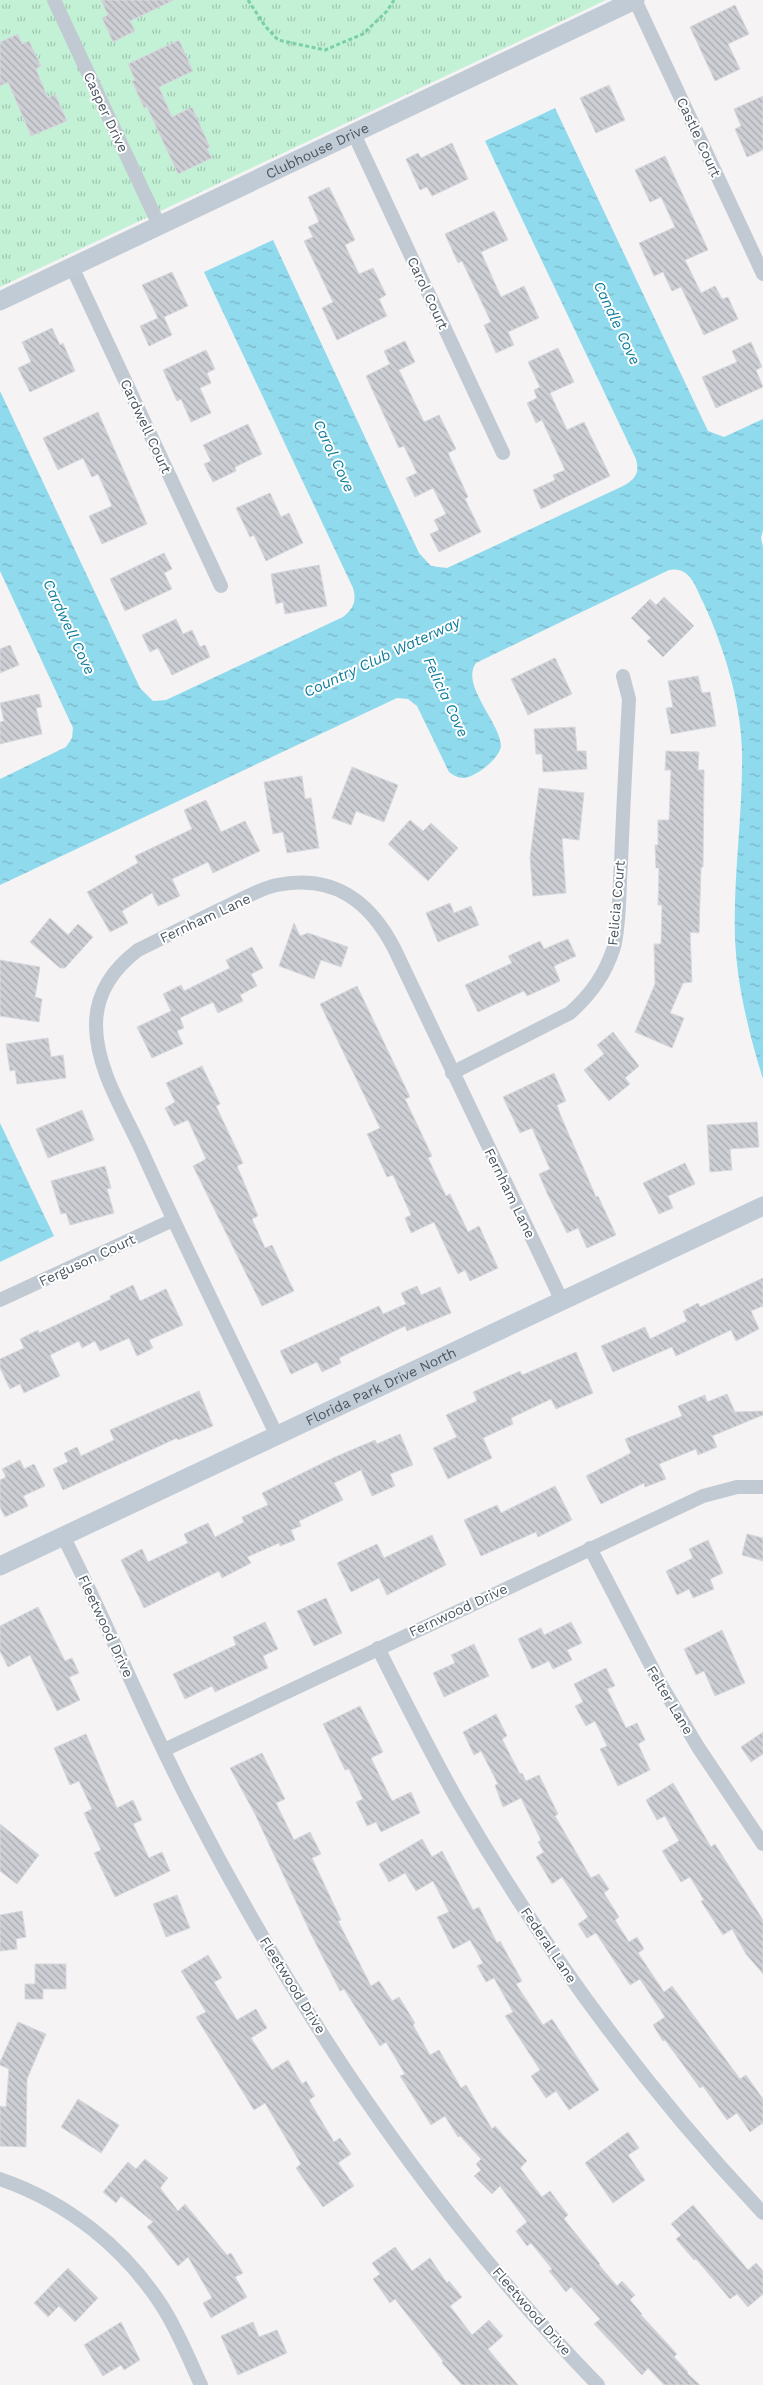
<svg xmlns="http://www.w3.org/2000/svg" width="763" height="2385" font-family="'Work Sans',sans-serif">
  <defs>
    <pattern id="grass-tufts" width="24" height="20" patternUnits="userSpaceOnUse" patternTransform="scale(1.25)"><rect width="24" height="20" fill="#c3f1d5"/><path d="M3 7l-1-3M5 7V3M7 7l1-3M15 17l-1-3M17 17v-4M19 17l1-3" fill="none" stroke="#a0c6b0"/></pattern>
    <pattern id="water-ripples" width="26" height="14" patternUnits="userSpaceOnUse" patternTransform="scale(1.25)"><rect width="26" height="14" fill="#90daee"/><path d="M2 4q2-2 4 0t4 0M15 11q2-2 4 0t4 0" fill="none" stroke="#78b4c4"/></pattern>
    <pattern id="building-back-hatch" width="6" height="6" patternUnits="userSpaceOnUse" patternTransform="scale(1.25)"><rect width="6" height="6" fill="#cdcfd5"/><path d="M-1 5l2 2M0 0l6 6M5-1l2 2" fill="none" stroke="#a8abb0"/></pattern>
  </defs>
  <rect width="100%" height="100%" fill="#f5f3f3"/>
  <polygon fill="url(#grass-tufts)" points="0,0 606,0 0,287"/>
  <g fill="url(#water-ripples)">
    <path d="M555 108 708 431 724 437 763 419V530L761 538 763 547V1079C749 1034 737 986 735 938 733 876 743 814 742 752 741 702 724 647 703 602 695 586 690 566 669 570L476 663C460 685 500 722 501 746 500 758 476 777 464 778 458 778 453 775 449 772L417 706 408 699 397 698 0 885V779L66 747 72 738 73 728 0 571V391L140 688 153 701 166 700 343 617C353 609 357 601 353 588L204 272 273 240 419 553 431 566 447 568 621 487C635 480 640 474 636 459L485 141Z"/>
    <polygon points="0,1123 54,1236 0,1262"/>
  </g>
  <g fill="url(#building-back-hatch)" stroke="#d7d9de">
    <polygon points="101,0 174,0 130,21 135,31 113,42 102,18 108,15"/>
    <polygon points="735,5 749,34 728,44 740,69 715,81 690,27"/>
    <polygon points="18,34 22,44 29,41 41,66 36,69 48,98 55,94 67,121 31,136 8,82 0,86 0,42"/>
    <polygon points="179,40 193,71 159,87 172,117 192,107 210,147 207,149 212,158 178,174 147,107 144,108 132,81 135,80 128,64"/>
    <polygon points="609,85 625,120 596,133 580,98"/>
    <polygon points="763,96 763,150 747,157 735,129 741,126 734,109"/>
    <polygon points="452,143 468,179 432,196 427,187 420,190 406,159 418,153 421,158"/>
    <polygon points="665,156 708,250 685,260 701,293 715,286 722,299 728,297 738,319 704,335 681,287 672,291 663,272 654,276 639,243 675,227 661,197 650,202 635,170"/>
    <polygon points="329,187 355,240 345,245 359,274 373,268 386,295 379,299 387,316 337,340 322,308 333,302 304,241 313,237 308,227 319,222 308,197"/>
    <polygon points="494,211 508,240 481,252 501,297 524,286 539,318 508,332 514,345 496,353 484,325 491,322 462,261 458,263 445,234"/>
    <polygon points="172,272 188,306 164,317 172,335 149,346 140,326 158,318 142,285"/>
    <polygon points="52,328 60,345 63,343 75,371 30,392 18,368 31,362 22,342"/>
    <polygon points="405,341 415,362 399,370 424,422 439,415 456,449 448,453 468,497 465,499 481,532 439,552 430,534 439,530 434,520 446,514 433,488 415,497 406,478 417,473 404,446 399,448 366,376 390,364 384,351"/>
    <polygon points="751,342 762,367 756,370 763,387 716,408 702,377 737,362 732,351"/>
    <polygon points="558,348 574,382 550,393 567,430 584,422 610,476 541,509 533,490 555,480 553,475 565,470 542,420 536,423 527,403 537,398 534,390 540,387 528,362"/>
    <polygon points="206,350 215,369 207,373 211,383 200,388 211,413 191,422 181,399 177,401 163,370"/>
    <polygon points="98,412 147,524 102,544 89,516 112,506 98,474 92,477 83,458 58,470 43,438"/>
    <polygon points="248,424 262,454 235,467 236,471 213,482 204,464 211,461 203,445"/>
    <polygon points="270,493 281,517 289,513 303,543 266,561 254,535 250,537 236,508"/>
    <polygon points="164,553 172,569 164,573 172,589 125,611 110,579"/>
    <polygon points="319,565 327,606 285,614 283,602 276,604 271,574"/>
    <polygon points="664,597 694,626 663,657 647,641 651,638 631,618 650,599 656,605"/>
    <polygon points="176,619 183,634 192,630 200,647 205,645 210,657 172,675 158,648 150,652 142,635"/>
    <polygon points="10,645 19,665 0,673 0,649"/>
    <polygon points="555,658 572,694 528,715 511,679"/>
    <polygon points="698,676 702,693 710,692 716,726 671,734 666,708 673,707 668,681"/>
    <polygon points="39,694 42,707 36,708 42,734 0,744 0,722 4,721 0,703"/>
    <polygon points="575,727 577,751 586,751 587,769 543,772 542,754 536,754 534,729"/>
    <polygon points="666,751 699,752 698,770 704,770 703,867 701,867 699,933 690,932 692,982 683,983 670,1013 684,1018 672,1048 635,1032 655,984 654,944 661,944 662,905 658,905 659,868 656,868 655,845 658,845 658,820 669,820 671,770 665,770"/>
    <polygon points="352,767 398,785 384,822 356,811 351,825 332,818"/>
    <polygon points="302,776 305,799 311,798 319,848 287,853 283,832 273,834 264,782"/>
    <polygon points="539,788 584,793 579,840 562,838 566,893 533,896 530,857"/>
    <polygon points="206,800 221,832 245,821 260,851 213,873 208,862 172,879 180,896 158,906 152,893 122,911 128,923 110,932 87,892 138,863 135,856 192,829 184,810"/>
    <polygon points="410,820 423,831 431,823 458,848 428,881 388,844"/>
    <polygon points="450,903 454,913 471,906 479,925 438,942 426,913"/>
    <polygon points="50,918 68,935 78,924 93,937 65,968 60,968 30,942"/>
    <polygon points="294,923 300,936 308,933 348,947 341,967 321,960 314,979 279,966"/>
    <polygon points="568,939 576,956 554,966 560,981 527,996 524,991 478,1012 465,985 512,963 508,956 540,941 544,949"/>
    <polygon points="252,947 263,968 251,974 257,986 240,995 243,1001 218,1013 213,1002 180,1018 184,1028 177,1031 183,1044 152,1058 137,1027 171,1011 163,994 181,985 184,991 230,968 226,960"/>
    <polygon points="0,960 40,967 35,997 42,999 39,1022 0,1016"/>
    <polygon points="357,986 410,1097 405,1099 432,1156 428,1158 446,1196 450,1194 468,1232 479,1226 498,1268 470,1281 465,1270 458,1274 434,1222 411,1233 405,1218 411,1215 393,1175 387,1177 367,1134 380,1128 320,1004"/>
    <polygon points="613,1032 639,1066 625,1078 630,1084 609,1101 584,1070 604,1054 597,1045"/>
    <polygon points="48,1038 51,1057 63,1055 66,1078 17,1084 15,1070 10,1071 6,1044"/>
    <polygon points="202,1066 220,1104 216,1106 243,1163 237,1166 258,1216 252,1219 265,1248 272,1245 294,1291 262,1306 193,1166 206,1159 188,1120 174,1126 165,1108 175,1102 166,1083"/>
    <polygon points="554,1073 566,1101 557,1105 560,1114 596,1197 598,1196 616,1235 587,1248 578,1228 567,1233 547,1193 539,1174 550,1169 532,1128 520,1133 503,1097"/>
    <polygon points="82,1110 94,1140 48,1158 36,1129"/>
    <polygon points="757,1122 759,1147 730,1149 732,1170 710,1172 707,1125"/>
    <polygon points="685,1163 695,1184 668,1196 673,1208 659,1214 643,1183"/>
    <polygon points="105,1166 111,1188 107,1189 114,1213 70,1225 66,1213 61,1214 51,1181"/>
    <polygon points="763,1278 763,1306 751,1311 759,1329 736,1341 731,1330 676,1356 672,1347 613,1372 601,1346 645,1327 650,1339 687,1321 683,1311 698,1303 700,1307"/>
    <polygon points="133,1285 140,1301 166,1289 183,1325 149,1340 153,1348 137,1356 129,1338 100,1351 95,1341 82,1348 79,1341 50,1355 60,1376 24,1393 20,1384 10,1389 0,1368 0,1359 24,1348 20,1339 38,1330 39,1333 111,1299 110,1296"/>
    <polygon points="417,1286 421,1295 440,1287 451,1313 407,1331 405,1326 339,1358 341,1363 322,1372 317,1362 291,1374 280,1351 379,1306 383,1314 406,1304 401,1293"/>
    <polygon points="576,1352 593,1393 556,1409 551,1399 511,1418 513,1424 483,1438 492,1458 448,1479 433,1448 457,1437 446,1415 477,1401 473,1392 520,1371 522,1375"/>
    <polygon points="199,1391 213,1426 178,1440 177,1438 63,1490 53,1469 68,1462 64,1453 77,1447 81,1456 114,1440 110,1430"/>
    <polygon points="727,1394 735,1412 763,1411 763,1415 712,1436 717,1447 698,1455 696,1449 659,1464 666,1479 645,1487 644,1483 601,1504 586,1476 631,1453 625,1439 682,1416 678,1406 705,1395 707,1402"/>
    <polygon points="400,1434 413,1465 390,1474 395,1486 372,1496 361,1470 334,1483 343,1500 299,1521 301,1526 291,1530 295,1540 280,1546 279,1543 247,1557 251,1563 222,1578 219,1571 144,1608 121,1560 142,1549 148,1562 188,1543 184,1534 208,1523 215,1537 244,1522 242,1517 268,1505 262,1493 335,1457 375,1440 377,1444"/>
    <polygon points="20,1460 24,1469 34,1464 45,1486 23,1496 28,1506 5,1517 0,1507 0,1480 6,1477 2,1469"/>
    <polygon points="555,1486 572,1520 538,1537 536,1532 481,1556 464,1520 497,1505 501,1513"/>
    <polygon points="747,1534 763,1538 763,1561 742,1555"/>
    <polygon points="432,1535 446,1565 387,1595 379,1578 351,1592 337,1563 377,1544 384,1558"/>
    <polygon points="708,1540 723,1573 710,1579 714,1589 693,1598 689,1589 677,1595 666,1571 693,1558 689,1549"/>
    <polygon points="326,1598 342,1633 314,1646 297,1611"/>
    <polygon points="38,1607 65,1661 72,1658 79,1673 69,1677 80,1700 57,1711 30,1655 8,1667 0,1651 0,1626"/>
    <polygon points="265,1622 278,1649 263,1656 268,1668 215,1692 212,1686 185,1699 173,1674 236,1645 233,1637"/>
    <polygon points="571,1622 582,1643 567,1650 572,1660 553,1669 549,1661 532,1669 518,1639 541,1628 544,1635"/>
    <polygon points="722,1630 745,1683 715,1696 704,1671 696,1675 684,1649"/>
    <polygon points="474,1644 489,1676 444,1697 433,1673 455,1663 451,1655"/>
    <polygon points="606,1668 615,1686 607,1689 626,1728 637,1723 645,1740 638,1744 650,1770 618,1786 600,1749 607,1746 595,1721 586,1726 575,1706 583,1702 574,1684"/>
    <polygon points="360,1706 383,1752 371,1758 392,1801 411,1792 420,1813 381,1832 376,1822 367,1826 356,1802 363,1799 349,1769 345,1770 323,1724"/>
    <polygon points="496,1714 507,1736 502,1739 520,1774 522,1773 526,1781 539,1775 558,1814 555,1816 591,1878 599,1874 609,1889 604,1893 619,1917 615,1920 629,1942 637,1937 644,1949 638,1953 664,1992 672,1986 740,2079 746,2075 763,2099 763,2123 750,2132 737,2113 727,2120 703,2086 700,2088 665,2040 663,2041 653,2025 665,2017 640,1979 630,1985 596,1933 587,1938 578,1924 588,1917 562,1877 552,1884 536,1857 544,1852 538,1842 541,1840 521,1798 503,1807 495,1785 498,1784 481,1751 474,1755 463,1732"/>
    <polygon points="763,1732 763,1754 751,1762 741,1747"/>
    <polygon points="86,1734 117,1808 133,1800 142,1820 133,1824 149,1858 162,1852 170,1871 115,1897 94,1853 101,1850 84,1813 92,1809 79,1781 70,1785 54,1748"/>
    <polygon points="262,1753 285,1799 276,1803 294,1840 310,1832 321,1854 312,1858 341,1920 338,1921 371,1986 379,1981 392,2001 399,1997 415,2023 413,2025 430,2055 439,2050 461,2088 466,2085 492,2129 495,2126 527,2161 520,2168 542,2197 550,2191 568,2215 564,2219 600,2264 599,2265 617,2286 622,2281 635,2295 630,2300 642,2314 641,2315 677,2354 674,2357 688,2372 687,2373 700,2385 664,2385 648,2368 642,2375 594,2324 600,2319 571,2287 566,2292 549,2271 552,2269 531,2243 527,2246 516,2231 527,2222 500,2186 492,2194 474,2176 481,2170 476,2164 481,2159 460,2136 458,2137 445,2116 431,2125 400,2076 405,2074 386,2042 380,2046 344,1989 340,1991 311,1934 255,1814 230,1768"/>
    <polygon points="673,1783 711,1847 715,1844 763,1920 763,1974 746,1954 732,1929 723,1935 701,1901 704,1900 690,1877 681,1882 662,1851 679,1841 665,1816 657,1820 646,1800"/>
    <polygon points="0,1824 39,1855 17,1884 0,1871"/>
    <polygon points="422,1839 432,1857 442,1851 473,1910 479,1907 497,1943 500,1941 522,1981 516,1984 543,2025 552,2019 599,2090 569,2110 556,2091 546,2098 531,2076 540,2070 505,2016 513,2012 494,1978 486,1982 477,1966 483,1963 470,1940 453,1949 437,1917 449,1912 433,1881 416,1891 405,1873 389,1882 379,1864"/>
    <polygon points="177,1895 190,1928 166,1937 153,1904"/>
    <polygon points="22,1911 26,1937 16,1939 17,1949 0,1951 0,1915"/>
    <polygon points="208,1955 222,1978 214,1982 237,2020 256,2009 267,2028 251,2038 272,2070 288,2060 302,2084 306,2081 315,2096 309,2100 334,2142 340,2138 351,2154 338,2163 354,2186 323,2207 296,2168 301,2164 265,2103 254,2110 196,2017 206,2012 181,1971"/>
    <polygon points="35,1964 66,1964 66,1989 43,1989 43,1999 25,1999 25,1984 35,1984"/>
    <polygon points="18,2022 46,2034 27,2079 26,2147 0,2146 0,2106 6,2107 9,2069 0,2065 0,2062"/>
    <polygon points="78,2099 119,2125 101,2153 61,2127"/>
    <polygon points="628,2132 639,2148 628,2155 645,2180 613,2203 585,2163"/>
    <polygon points="145,2159 168,2178 160,2188 178,2211 185,2204 227,2255 231,2253 243,2273 235,2277 247,2297 211,2318 203,2303 212,2298 188,2257 178,2266 147,2227 153,2222 121,2196 116,2203 103,2192 128,2162 136,2169"/>
    <polygon points="693,2205 748,2270 756,2263 763,2271 763,2294 748,2307 737,2294 730,2299 696,2259 694,2260 676,2239 681,2235 671,2224"/>
    <polygon points="395,2247 412,2271 430,2258 447,2283 449,2281 462,2297 450,2306 472,2335 489,2320 503,2336 488,2349 518,2385 462,2385 442,2363 443,2361 395,2299 390,2303 373,2279 380,2274 372,2263"/>
    <polygon points="68,2268 98,2298 75,2322 59,2306 48,2317 34,2303"/>
    <polygon points="121,2322 140,2360 124,2370 121,2365 103,2376 84,2345"/>
    <polygon points="253,2322 259,2337 277,2330 287,2353 238,2375 221,2336"/>
  </g>
  <g fill="none" stroke-linecap="round" stroke-linejoin="round">
    <polyline stroke="#7ad0a6" stroke-width="3" stroke-dasharray="4 2.5" stroke-linecap="butt" points="248,0 265,26 278,40 325,50 363,34 387,11 394,0"/>
    <g stroke="#c1cad2" stroke-width="14">
      <polyline points="54,0 159,225"/>
      <polyline points="635,0 763,274"/>
      <polyline points="354,134 503,453"/>
      <polyline points="72,267 221,586"/>
      <path d="M452 1073 570 1013C591 994 605 975 614 947 620 925 619 887 621 864 623 809 626 754 629 699L623 676"/>
      <polyline points="0,1300 173,1220"/>
      <path d="M277 1436C231 1340 184 1245 141 1149 123 1110 96 1068 96 1025 96 993 113 969 138 950 164 937 191 924 217 911 236 903 257 889 277 885 333 874 369 900 394 948L562 1301"/>
      <path d="M63 1536C108 1624 144 1715 189 1802 297 2013 433 2215 598 2385"/>
      <polyline points="590,1548 660,1683 698,1747 763,1844"/>
      <path d="M378 1648C404 1700 430 1752 459 1803 544 1950 646 2089 763 2213"/>
      <polyline points="164,1750 703,1496 737,1487 763,1487"/>
      <path d="M0 2179C67 2202 124 2247 162 2306 178 2331 189 2359 201 2385"/>
    </g>
    <g stroke="#c1cbd6" stroke-width="19">
      <path id="s1" d="M0 301 635 0"/>
      <path id="s2" d="M0 1566 763 1206"/>
    </g>
  </g>
  <g text-anchor="middle" stroke-width="4" stroke-linejoin="round" paint-order="stroke">
    <g font-size="14" fill="#4a5661" stroke="#fff">
      <text transform="translate(106 112) rotate(65)" y="5">Casper Drive</text>
      <text transform="translate(699 137) rotate(65)" y="5">Castle Court</text>
      <text dy="5" stroke="none"><textPath href="#s1" startOffset="351">Clubhouse Drive</textPath></text>
      <text transform="translate(428 293) rotate(65)" y="5">Carol Court</text>
      <text transform="translate(146 426) rotate(65)" y="5">Cardwell Court</text>
      <text transform="translate(616 903) rotate(-85)" y="5">Felicia Court</text>
      <text transform="translate(205 918) rotate(-25)" y="5">Fernham Lane</text>
      <text transform="translate(510 1193) rotate(64)" y="5">Fernham Lane</text>
      <text transform="translate(87 1260) rotate(-25)" y="5">Ferguson Court</text>
      <text dy="5" stroke="none"><textPath href="#s2" startOffset="421">Florida Park Drive North</textPath></text>
      <text transform="translate(458 1610) rotate(-25)" y="5">Fernwood Drive</text>
      <text transform="translate(106 1626) rotate(65)" y="5">Fleetwood Drive</text>
      <text transform="translate(670 1700) rotate(59)" y="5">Felter Lane</text>
      <text transform="translate(549 1945) rotate(56)" y="5">Federal Lane</text>
      <text transform="translate(293 1985) rotate(58)" y="5">Fleetwood Drive</text>
      <text transform="translate(532 2311) rotate(49)" y="5">Fleetwood Drive</text>
    </g>
    <g font-size="15" font-style="italic" fill="#0c7c9b" stroke="#fff">
      <text transform="translate(617 323) rotate(65)" y="5">Candle Cove</text>
      <text transform="translate(334 456) rotate(65)" y="5">Carol Cove</text>
      <text transform="translate(69 627) rotate(65)" y="5">Cardwell Cove</text>
      <text transform="translate(382 657) rotate(-25)" y="5">Country Club Waterway</text>
      <text transform="translate(446 697) rotate(65)" y="5">Felicia Cove</text>
    </g>
  </g>
</svg>
